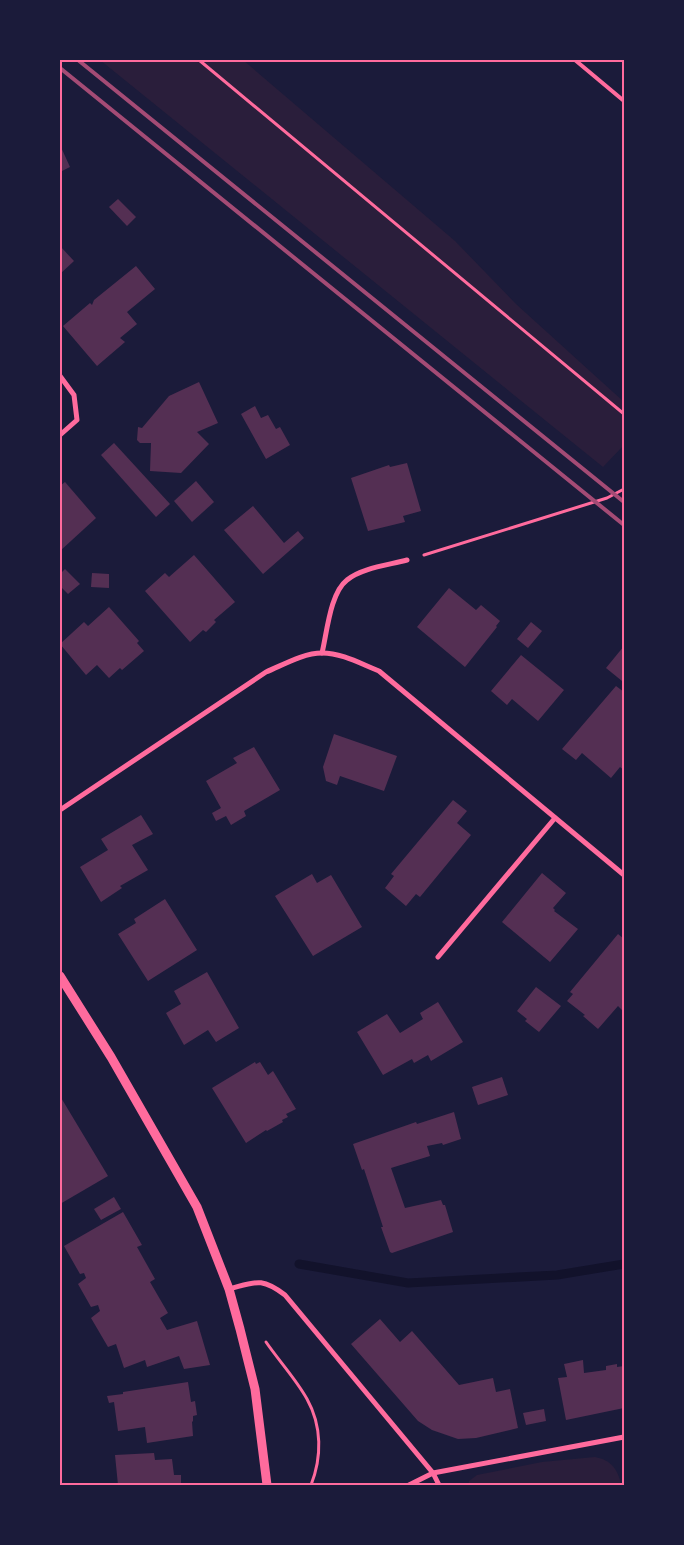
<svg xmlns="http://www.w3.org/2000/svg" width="684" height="1545" font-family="Montserrat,sans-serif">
  <rect width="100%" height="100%" fill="#1b1b3a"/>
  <g fill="#2a1e3b">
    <polygon points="100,60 243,60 455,241 516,304 624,402 624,445 603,467"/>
    <path d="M595 1457C611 1460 618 1469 621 1485H468L469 1481 477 1475 542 1462Z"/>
  </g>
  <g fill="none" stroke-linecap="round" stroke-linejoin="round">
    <polyline stroke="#12122b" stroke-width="9" points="299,1264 408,1283 557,1275 624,1264"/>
  </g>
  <g fill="#542f53">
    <polygon points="60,145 70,167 60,172"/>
    <polygon points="118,199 136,217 127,226 109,207"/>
    <polygon points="60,246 74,261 60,274"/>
    <polygon points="136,266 155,289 127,312 137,324 120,338 125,342 97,366 63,326 90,303 92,305 94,300"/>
    <polygon points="199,382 218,423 197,432 209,444 181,473 150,471 151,443 140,443 137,440 138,427 142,428 169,396"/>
    <polygon points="255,406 261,418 268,415 276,429 280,427 290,445 266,459 241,414"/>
    <polygon points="114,443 170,504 156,517 101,455"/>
    <polygon points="407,463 421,511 403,516 405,522 368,531 351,478 389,465 390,467"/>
    <polygon points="196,481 214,502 192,522 174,501"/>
    <polygon points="65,482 96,518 60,551 60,486"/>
    <polygon points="253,506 284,543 298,531 304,538 263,574 224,530"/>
    <polygon points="194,555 235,602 214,620 216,622 206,632 203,630 190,642 145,591 165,573 169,577"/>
    <polygon points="65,569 80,584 68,594 60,586 60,574"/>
    <polygon points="92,573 109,574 109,588 91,587"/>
    <polygon points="449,588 476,610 481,605 500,621 496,626 497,627 465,667 417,627"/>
    <polygon points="109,607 139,641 137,643 144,651 122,670 120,668 109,678 97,665 86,675 60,644 84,622 88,626"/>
    <polygon points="531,622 542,631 528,648 517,639"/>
    <polygon points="624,646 624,678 622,681 606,668"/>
    <polygon points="521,655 564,690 538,721 512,699 507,705 491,691"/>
    <polygon points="616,686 624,692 624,770 620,767 611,778 582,753 576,760 562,749"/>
    <polygon points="334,734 397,756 384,791 340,776 337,785 326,781 323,767"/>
    <polygon points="254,747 280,790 244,811 246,816 231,825 226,816 216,821 212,813 221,808 206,781 237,763 233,758"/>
    <polygon points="453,800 467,811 457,823 471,835 420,897 416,894 406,906 385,888 394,876 391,874"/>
    <polygon points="141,815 153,834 132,845 148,870 120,886 122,888 101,902 80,867 108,850 101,839"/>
    <polygon points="542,873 566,893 553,908 555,910 554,911 578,929 550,962 502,922"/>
    <polygon points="312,874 317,883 331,875 362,927 313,956 275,896"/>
    <polygon points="165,899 197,950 148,981 118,934 136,923 134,919"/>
    <polygon points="618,934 624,939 624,1012 618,1006 598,1029 583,1016 585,1015 567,1001 573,994 570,992"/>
    <polygon points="207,972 239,1028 216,1042 208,1030 184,1045 166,1013 181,1004 174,991"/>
    <polygon points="536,987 561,1006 539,1032 525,1021 527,1019 517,1011"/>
    <polygon points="438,1002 463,1042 431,1061 428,1055 414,1063 412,1059 383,1075 357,1032 387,1014 400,1033 423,1019 420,1013"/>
    <polygon points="255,1062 256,1064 260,1062 268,1075 273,1071 296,1109 286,1114 288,1117 282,1120 283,1122 267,1131 266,1130 246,1143 212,1088"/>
    <polygon points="502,1077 508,1095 478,1105 472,1087"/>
    <polygon points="60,1096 108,1176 60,1204"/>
    <polygon points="454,1112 461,1139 443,1145 442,1143 427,1146 430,1156 391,1168 405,1208 441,1200 443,1205 445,1205 453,1232 392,1253 390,1252 381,1227 383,1227 364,1169 362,1170 353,1144 416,1122 417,1124"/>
    <polygon points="114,1197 121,1209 101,1220 94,1209"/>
    <polygon points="123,1212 142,1245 137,1247 155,1279 150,1282 168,1313 160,1318 167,1330 197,1321 210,1365 184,1369 179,1356 147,1367 145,1360 124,1368 116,1344 108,1347 91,1318 100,1311 98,1305 91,1307 78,1284 86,1278 84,1273 80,1274 64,1246"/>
    <polygon points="380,1319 400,1342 412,1331 459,1385 493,1378 496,1392 510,1389 518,1428 476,1438 458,1439 432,1430 418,1421 351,1344"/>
    <polygon points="583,1360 584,1373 606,1370 606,1366 617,1364 617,1367 624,1366 624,1408 566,1420 558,1378 567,1377 564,1364"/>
    <polygon points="188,1382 191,1402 195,1401 197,1415 193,1416 193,1421 192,1422 193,1436 147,1443 145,1427 118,1431 114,1402 109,1403 107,1396 123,1394 123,1392"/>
    <polygon points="544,1409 546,1421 526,1425 523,1413"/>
    <polygon points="154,1453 155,1460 172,1459 174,1475 181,1475 181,1485 118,1485 115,1455"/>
  </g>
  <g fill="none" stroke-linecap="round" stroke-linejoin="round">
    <g stroke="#ff6b9d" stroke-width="3">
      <polyline points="199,60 624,414"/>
      <polyline points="424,555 607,498 624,489"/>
      <path d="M266 1342C279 1361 296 1379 307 1399 322 1426 322 1457 311 1485"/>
    </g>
    <polyline stroke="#ff6b9d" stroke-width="4" points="575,60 624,101"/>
    <g stroke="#ff6b9d" stroke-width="5">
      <polyline points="60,376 74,395 77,420 60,435"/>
      <path d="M322 653C327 633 330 593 347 580 361 568 389 565 407 560"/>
      <path d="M60 810 266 672C283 665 303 653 322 653 342 653 361 664 379 671L624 875"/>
      <polyline points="438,957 555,818"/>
      <path d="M229 1289C256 1282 261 1277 285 1295L433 1473 439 1485"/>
      <polyline points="409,1485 433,1473 624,1437"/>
    </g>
    <polyline stroke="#ff6b9d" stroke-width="9" points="60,976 111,1057 197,1207 229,1289 240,1329 255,1389 267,1485"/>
    <g stroke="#a44b75" stroke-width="4">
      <polyline points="78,60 624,502"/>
      <polyline points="60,68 624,525"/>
    </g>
  </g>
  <rect width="684" height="1545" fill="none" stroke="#1b1b3a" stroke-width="122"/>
  <rect x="61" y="61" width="562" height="1423" fill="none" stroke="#ff6b9d" stroke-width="2"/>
</svg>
